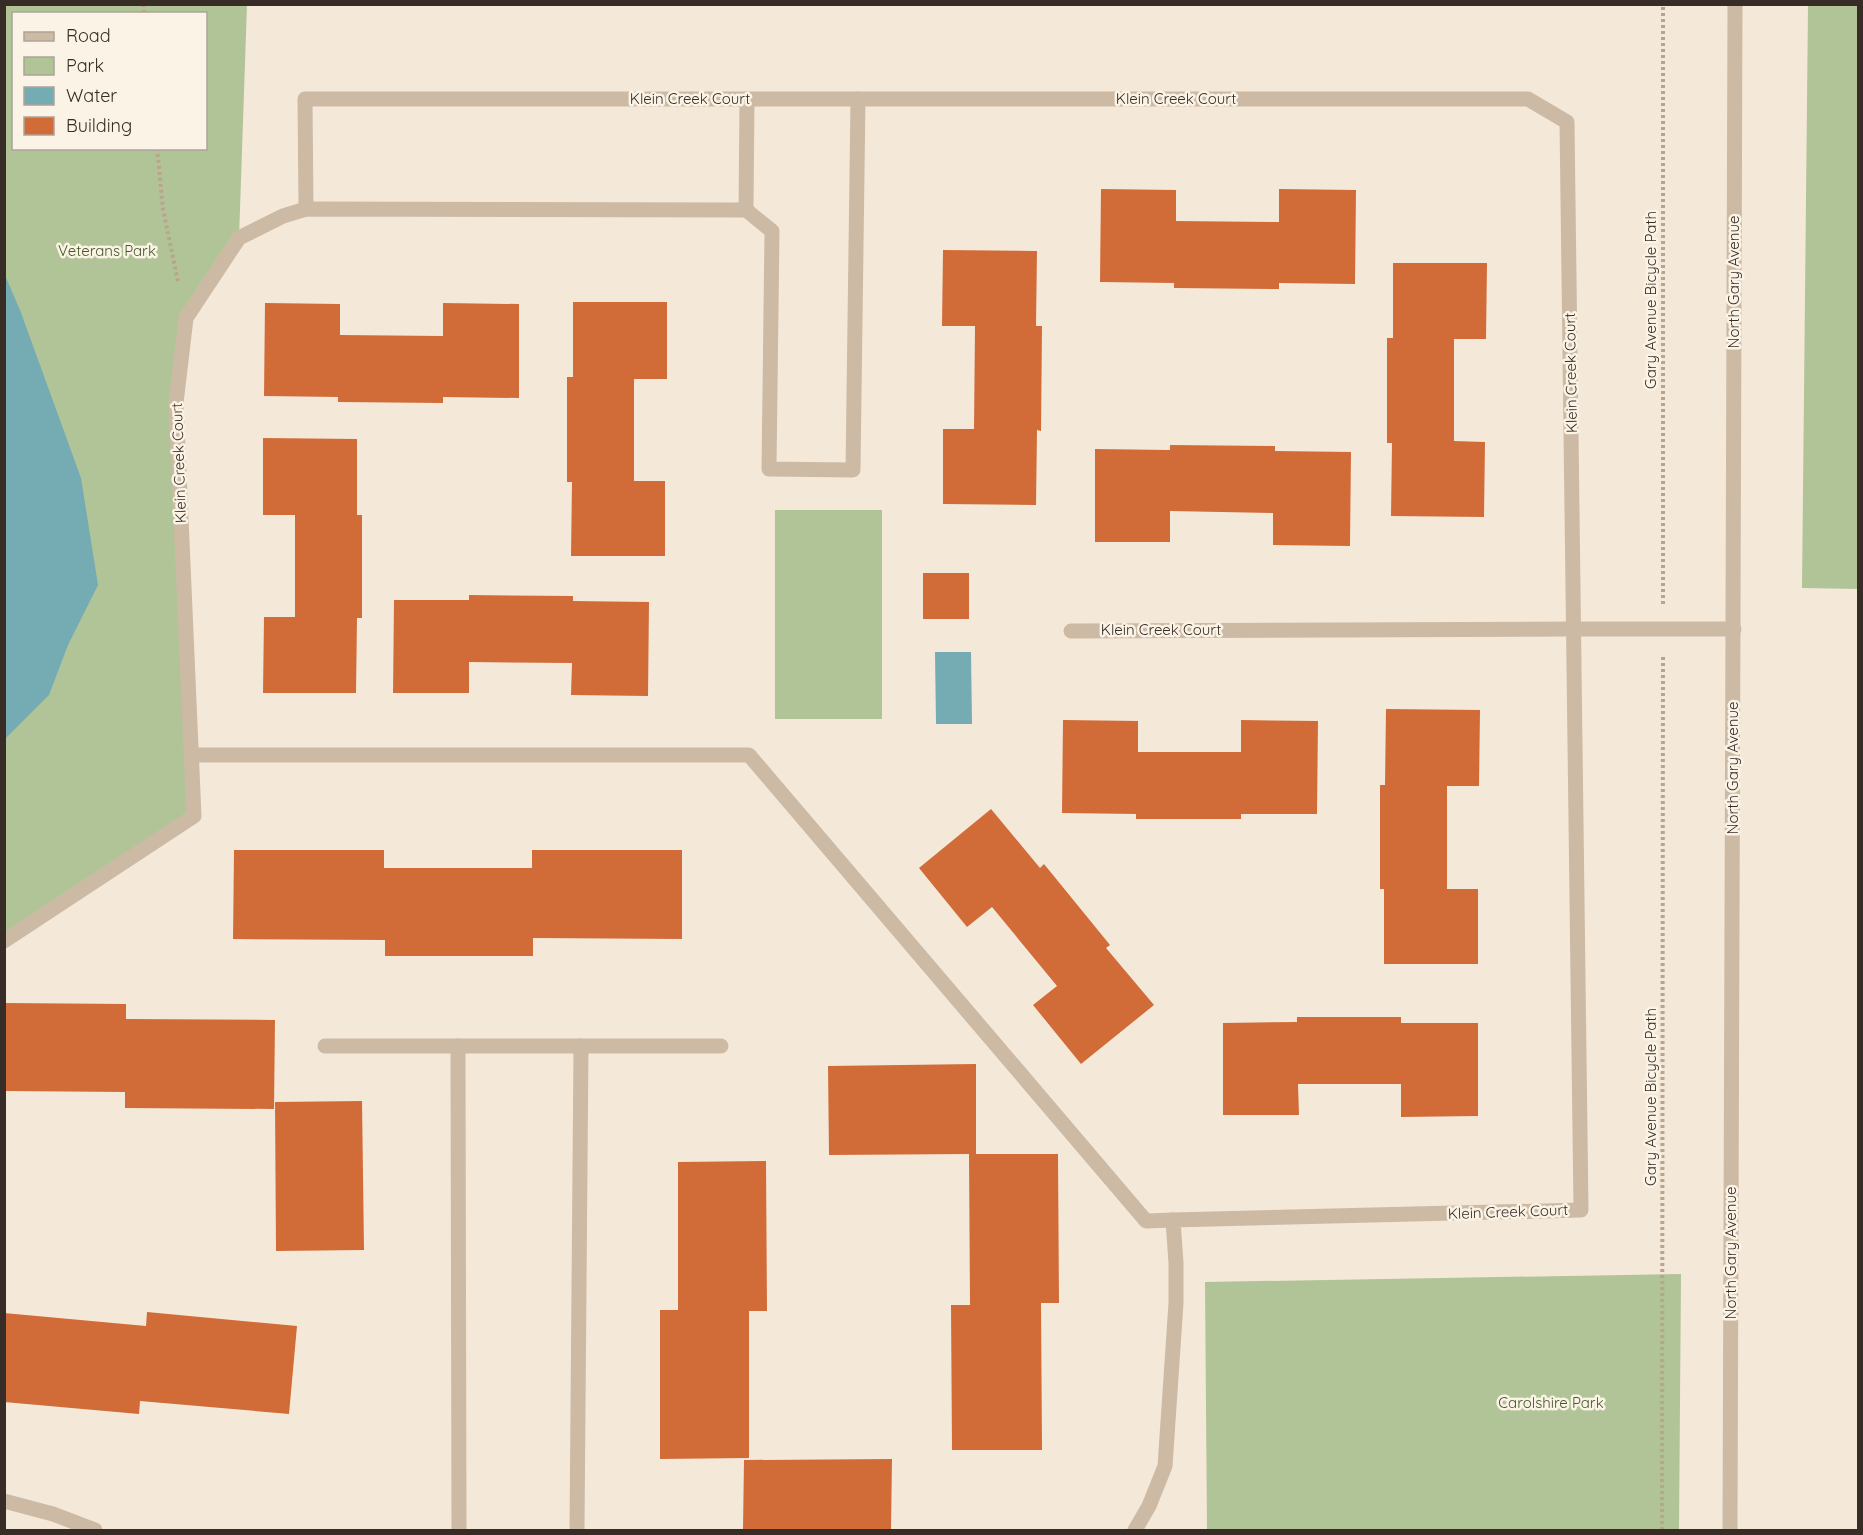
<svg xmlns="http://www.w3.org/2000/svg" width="1863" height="1535" font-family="Quicksand,sans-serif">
  <rect width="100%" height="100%" fill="#f4e9d9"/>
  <g fill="#b1c497" fill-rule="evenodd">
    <path d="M5 5H247L239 238 186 318 176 403 194 816 5 941ZM14 14H206V148H14Z"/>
    <polygon points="1808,5 1858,5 1858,589 1802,588"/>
    <rect x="775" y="510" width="107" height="209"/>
    <polygon points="1681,1274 1679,1530 1207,1530 1205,1282"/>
  </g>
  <g fill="#75abb3">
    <polygon points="4,273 20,310 81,478 98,585 68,645 49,695 5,739"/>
    <polygon points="935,652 971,652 972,724 936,724"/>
  </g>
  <g fill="#d16c39">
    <polygon points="1101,189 1176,190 1176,221 1279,222 1279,189 1356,190 1355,284 1279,283 1279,289 1174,288 1174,283 1100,282"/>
    <polygon points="943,250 1037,251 1036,326 1042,326 1041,431 1037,430 1036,505 943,504 943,429 974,429 975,326 942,326"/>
    <polygon points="1393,263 1487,263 1486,339 1454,339 1454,441 1485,442 1484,517 1391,516 1392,443 1387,443 1387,338 1393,338"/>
    <polygon points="573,302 667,302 667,379 634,379 634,481 665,481 665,556 571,556 572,482 567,482 567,377 573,377"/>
    <polygon points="265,303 340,304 340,335 443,336 443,303 519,304 519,398 443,397 443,403 338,402 338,397 264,396"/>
    <polygon points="263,438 357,439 357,515 362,515 362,618 357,618 356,693 263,693 264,617 295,617 295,515 263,515"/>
    <polygon points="1170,445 1275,446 1275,451 1351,452 1350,546 1273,545 1273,513 1170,511 1170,542 1095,542 1095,449 1170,450"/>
    <rect x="923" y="573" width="46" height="46"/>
    <polygon points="469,595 573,596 573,601 649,602 648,696 571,695 572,663 469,662 469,693 393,693 394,600 469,600"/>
    <polygon points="1386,709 1480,710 1479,786 1447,786 1447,889 1478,889 1478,964 1384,964 1384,889 1380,889 1380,785 1385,785"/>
    <polygon points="1063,720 1138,721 1138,752 1241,752 1241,720 1318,721 1317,814 1241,814 1241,819 1136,819 1136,814 1062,813"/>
    <polygon points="991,809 1040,868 1044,864 1110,945 1106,948 1154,1005 1081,1064 1033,1005 1057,986 992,907 967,927 919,868"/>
    <polygon points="234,850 384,850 384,868 532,868 532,850 682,850 682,939 533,938 533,956 385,956 385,940 233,939"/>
    <polygon points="4,1003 126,1004 126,1019 275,1020 274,1109 125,1108 125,1092 4,1091"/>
    <polygon points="1297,1017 1401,1017 1401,1023 1478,1023 1478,1116 1401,1117 1401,1084 1298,1084 1299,1115 1223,1115 1223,1023 1297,1022"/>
    <polygon points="976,1064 976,1154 1058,1154 1059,1303 1041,1303 1042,1450 952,1450 951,1305 970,1305 969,1154 829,1155 828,1066"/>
    <polygon points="362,1101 364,1250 276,1251 275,1102"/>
    <polygon points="766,1161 767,1311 749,1311 749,1458 660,1459 660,1310 678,1310 678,1162"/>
    <polygon points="147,1312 297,1326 289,1414 140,1401 139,1414 4,1402 4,1313 146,1326"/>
    <polygon points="892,1459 891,1530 743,1530 744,1460"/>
  </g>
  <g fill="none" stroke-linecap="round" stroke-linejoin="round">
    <g stroke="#b9a48e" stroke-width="4" stroke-dasharray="3 3" stroke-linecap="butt">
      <polyline points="143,4 144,14"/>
      <polyline points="157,148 163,209 178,282"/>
      <polyline points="1663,604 1663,4"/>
      <polyline points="1662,1530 1663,656"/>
    </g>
    <g stroke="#cdbaa4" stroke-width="15">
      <polyline points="306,209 305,99 1528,99 1567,122 1581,1210 1173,1220 1176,1263 1176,1303 1165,1466 1149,1506 1135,1530"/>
      <polyline points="746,210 772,231 769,469 853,470 858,99"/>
      <polyline points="1071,631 1575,629"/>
      <polyline points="191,755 749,755 1146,1221 1173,1220"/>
      <polyline points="4,941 194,816 176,403 186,318 239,238 283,216 306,209 746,210 747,99"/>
      <polyline points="325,1046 721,1046"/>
      <polyline points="458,1046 459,1530"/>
      <polyline points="4,1501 53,1514 95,1530"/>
      <polyline points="577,1530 581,1046"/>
    </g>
    <polyline stroke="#cdbaa4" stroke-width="15" points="1575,629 1734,629"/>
    <polyline stroke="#cdbaa4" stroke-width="15" points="1730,1530 1735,4"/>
  </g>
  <g text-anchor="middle" stroke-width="5" stroke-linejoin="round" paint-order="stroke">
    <g font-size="15" fill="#372d26" stroke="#fbf3e5">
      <text x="690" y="104">Klein Creek Court</text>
      <text x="1176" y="104">Klein Creek Court</text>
      <text transform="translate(1734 282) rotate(-90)" y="5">North Gary Avenue</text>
      <text transform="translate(1651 300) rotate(-90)" y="5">Gary Avenue Bicycle Path</text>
      <text transform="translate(1571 373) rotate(-91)" y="5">Klein Creek Court</text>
      <text transform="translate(179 463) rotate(-92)" y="5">Klein Creek Court</text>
      <text x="1161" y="635">Klein Creek Court</text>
      <text transform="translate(1733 768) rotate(-90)" y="5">North Gary Avenue</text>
      <text transform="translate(1651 1097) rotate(-90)" y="5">Gary Avenue Bicycle Path</text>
      <text transform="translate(1508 1212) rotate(-2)" y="5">Klein Creek Court</text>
      <text transform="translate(1731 1253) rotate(-90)" y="5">North Gary Avenue</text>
    </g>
    <g font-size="15" fill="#425827" stroke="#fbf3e5">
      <text x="107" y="256">Veterans Park</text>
      <text x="1551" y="1408">Carolshire Park</text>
    </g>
  </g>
  <rect width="1863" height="1535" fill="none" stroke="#372d26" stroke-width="12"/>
  <rect x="12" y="12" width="195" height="138" fill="#fbf3e5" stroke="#ada499" stroke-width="1.5"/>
  <rect x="24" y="32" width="30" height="9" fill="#cdbaa4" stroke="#ada499" stroke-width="1.5"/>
  <text x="66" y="42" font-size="18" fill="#372d26">Road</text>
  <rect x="24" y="57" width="30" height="18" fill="#b1c497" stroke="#ada499" stroke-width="1.5"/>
  <text x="66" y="72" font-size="18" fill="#372d26">Park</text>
  <rect x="24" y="87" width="30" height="18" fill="#75abb3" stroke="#ada499" stroke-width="1.5"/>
  <text x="66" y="102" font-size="18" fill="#372d26">Water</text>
  <rect x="24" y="117" width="30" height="18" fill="#d16c39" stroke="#ada499" stroke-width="1.5"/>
  <text x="66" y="132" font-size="18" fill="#372d26">Building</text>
</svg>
